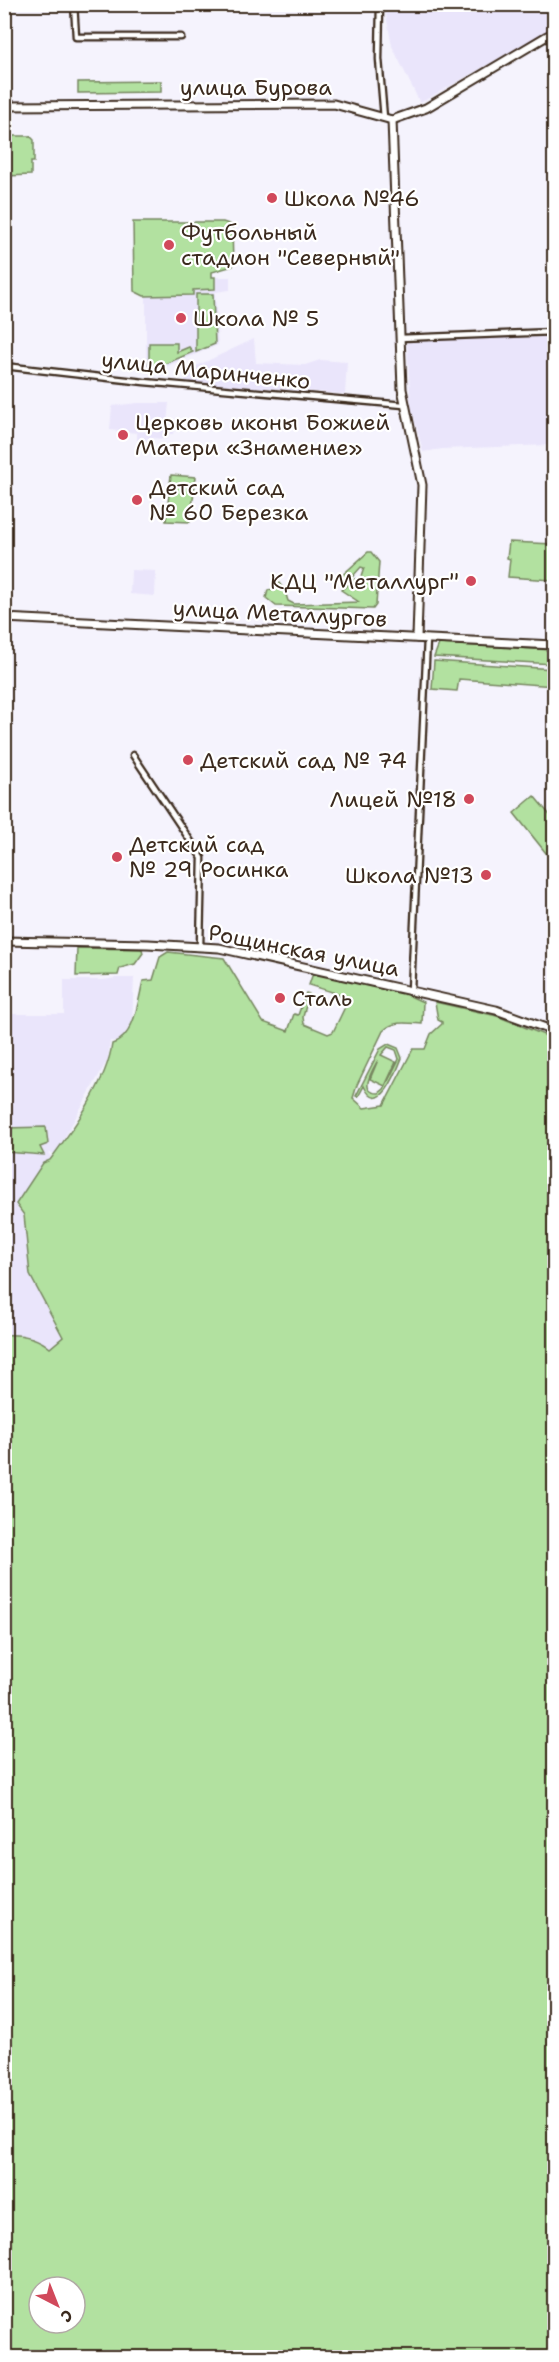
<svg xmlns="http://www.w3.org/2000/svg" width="559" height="2362" font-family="'Shantell Sans',sans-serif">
  <rect width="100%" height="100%" fill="#f5f3fd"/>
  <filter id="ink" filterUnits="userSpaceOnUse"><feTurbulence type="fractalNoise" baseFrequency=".0167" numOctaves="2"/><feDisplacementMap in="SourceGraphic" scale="12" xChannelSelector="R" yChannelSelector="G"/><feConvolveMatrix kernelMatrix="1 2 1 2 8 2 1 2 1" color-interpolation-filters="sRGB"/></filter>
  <g filter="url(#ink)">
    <g fill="#eae5fb">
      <polygon points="384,5 554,5 554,27 420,103 392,46"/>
      <polygon points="216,277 230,277 230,290 215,292 218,345 158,370 146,369 146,291 215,290"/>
      <polygon points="554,337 554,477 548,476 549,445 442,449 423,452 411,406 407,344 411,340"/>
      <polygon points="254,339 256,363 305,365 320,360 347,362 345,394 185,382 186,371"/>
      <polygon points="137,403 169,403 167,422 175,424 173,434 169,434 168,439 147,438 147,441 137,440 137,433 110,430 112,406"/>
      <polygon points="131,570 156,571 155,596 130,594"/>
      <polygon points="116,978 134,978 132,1023 120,1041 110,1041 108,1059 56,1153 48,1153 51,1156 17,1208 23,1215 30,1275 63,1337 50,1348 13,1334 5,1335 5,1014 64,1014 64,980 103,980"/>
    </g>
    <g fill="#b2e1a0" stroke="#76865f" stroke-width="1.5" fill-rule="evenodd">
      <polygon points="161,81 161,92 78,93 78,82"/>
      <polygon points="5,136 30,136 34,140 34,162 31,162 31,175 6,176 7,236 4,235"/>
      <polygon points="133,222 223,222 232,225 233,266 212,272 212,277 215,277 215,289 193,290 193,295 144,296 134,291"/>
      <polygon points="196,294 213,294 215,344 196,352"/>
      <polygon points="149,343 177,343 177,352 189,347 193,352 158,367 149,366"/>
      <polygon points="171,475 196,477 190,522 166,521"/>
      <polygon points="509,542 554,544 552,580 508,577 510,559 507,558"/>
      <polygon points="368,552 371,552 379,562 376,605 373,609 276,606 266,598 268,590 274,589 275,584 279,583 285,591 288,601 294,604 359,602 341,590 355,579 364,585 361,577 364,568 361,567 345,585 338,579"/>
      <polygon points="439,644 554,650 554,664 434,657"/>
      <polygon points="434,661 554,669 554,686 459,679 457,691 432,689"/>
      <polygon points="534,796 554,820 554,863 514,813"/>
      <polygon points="77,948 142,949 143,953 135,964 120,968 118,975 76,976"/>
      <path d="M168 952 224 958 263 1022 288 1031 294 1014 298 1015 306 993 309 994 303 1017 304 1024 328 1034 333 1032 345 1007 344 1000 338 994 309 985 313 973 401 992 423 1002 422 1024C407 1023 394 1020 383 1031L357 1085 353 1098 364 1108 384 1105 413 1049H425L431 1034 442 1024V1022L438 1020 435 1002 497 1016 554 1039V2357L5 2358V1335C21 1334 38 1338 50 1348L63 1337 30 1275 24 1215 16 1204 43 1163 50 1160C73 1129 107 1082 112 1044 135 1037 138 1001 143 981L153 980 160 957ZM39 2287H75V2323H39Z"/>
      <path d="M388 1044 398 1048 402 1058C397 1071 379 1119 364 1086L358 1097 356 1096 380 1049ZM388 1047 396 1050 399 1059 384 1089 379 1093C358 1093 372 1071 378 1060L370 1079 385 1086 396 1062 381 1055Z"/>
      <polygon points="46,1127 48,1144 40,1147 44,1155 5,1152 5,1128"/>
    </g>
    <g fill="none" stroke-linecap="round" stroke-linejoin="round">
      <g stroke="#3b2a1e" stroke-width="9">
        <g id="street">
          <polyline points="74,4 76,37 181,37"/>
          <polyline points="380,4 379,59 384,118"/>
          <polyline points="400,338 554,332"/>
          <polyline points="4,366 144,382 404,405"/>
          <polyline points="133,755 202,858 200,946"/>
          <polyline points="411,990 427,639"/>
        </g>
      </g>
      <g stroke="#3b2a1e" stroke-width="11">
        <g id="secondary">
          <polyline points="4,106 334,104 392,120 426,108 547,36 554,33"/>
          <polyline points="392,120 402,389 422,485 417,638"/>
          <polyline points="4,618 554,645"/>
          <polyline points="4,941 148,944 219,948 496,1010 554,1031"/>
        </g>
      </g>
      <use href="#street" stroke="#fff" stroke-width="4.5"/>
      <use href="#secondary" stroke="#fff" stroke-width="7"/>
    </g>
  </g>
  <g fill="#d1495b" stroke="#fff" stroke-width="2">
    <circle cx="272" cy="198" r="6"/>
    <circle cx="169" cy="245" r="6"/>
    <circle cx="181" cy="318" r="6"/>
    <circle cx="123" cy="435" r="6"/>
    <circle cx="137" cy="500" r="6"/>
    <circle cx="471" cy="581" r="6"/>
    <circle cx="188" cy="760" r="6"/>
    <circle cx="469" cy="799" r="6"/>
    <circle cx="117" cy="857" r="6"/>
    <circle cx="486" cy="875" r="6"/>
    <circle cx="280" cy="998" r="6"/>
  </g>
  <g text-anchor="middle" stroke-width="4.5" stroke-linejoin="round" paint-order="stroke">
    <g font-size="22" fill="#3b2a1e" stroke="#fff">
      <text x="256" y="95">улица Бурова</text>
      <text transform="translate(206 370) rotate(6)" y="8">улица Маринченко</text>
      <text transform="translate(280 613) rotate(3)" y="8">улица Металлургов</text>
      <text transform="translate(304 950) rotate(11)" y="8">Рощинская улица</text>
    </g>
    <g font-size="22" fill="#3b2a1e" stroke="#fff" text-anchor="start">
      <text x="284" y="206">Школа №46</text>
      <text x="181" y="240">Футбольный<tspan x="181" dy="25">стадион "Северный"</tspan></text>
      <text x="193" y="326">Школа № 5</text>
      <text x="135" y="430">Церковь иконы Божией<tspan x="135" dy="25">Матери «Знамение»</tspan></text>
      <text x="149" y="495">Детский сад<tspan x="149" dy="25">№ 60 Березка</tspan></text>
      <text x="459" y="589" text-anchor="end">КДЦ "Металлург"</text>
      <text x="200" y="768">Детский сад № 74</text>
      <text x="457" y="807" text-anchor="end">Лицей №18</text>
      <text x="129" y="852">Детский сад<tspan x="129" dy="25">№ 29 Росинка</tspan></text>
      <text x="474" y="883" text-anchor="end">Школа №13</text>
      <text x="292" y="1006">Сталь</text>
    </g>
  </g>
  <rect width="559" height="2362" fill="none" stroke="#fff" stroke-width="24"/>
  <rect x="12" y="12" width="535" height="2338" fill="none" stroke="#3b2a1e" stroke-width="2" filter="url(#ink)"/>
  <g transform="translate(57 2305) rotate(138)"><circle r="28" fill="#ffffff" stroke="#b1aaa5" stroke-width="1.5"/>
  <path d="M0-4.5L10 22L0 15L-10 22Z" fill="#d1495b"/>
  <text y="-9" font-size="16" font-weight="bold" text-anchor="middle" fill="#3b2a1e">С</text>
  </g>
</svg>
